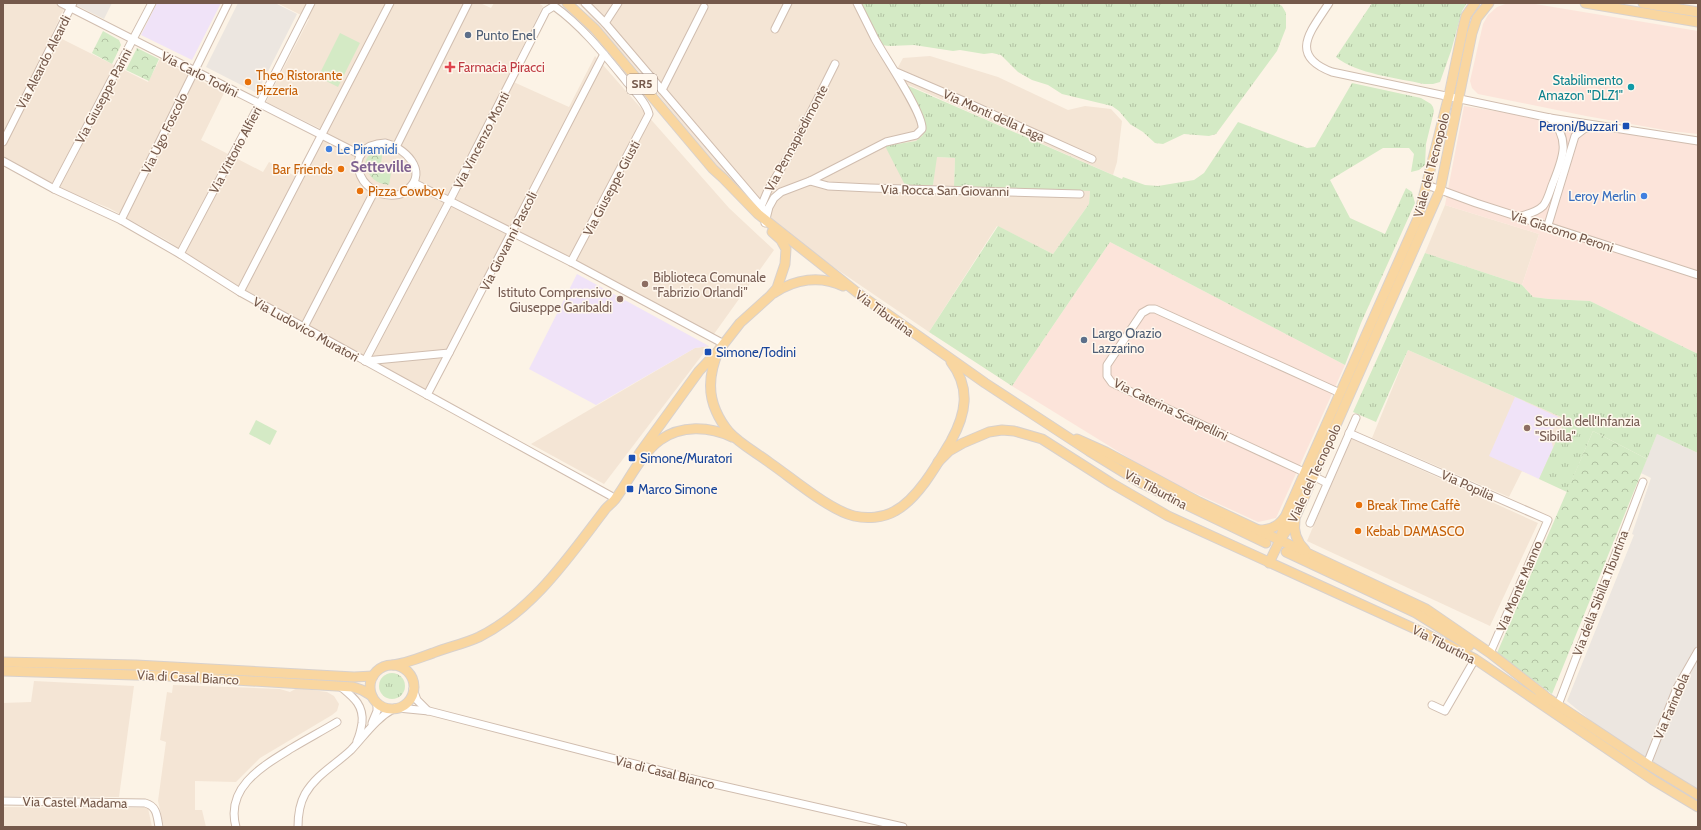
<svg xmlns="http://www.w3.org/2000/svg" width="1701" height="830" font-family="Cabin,sans-serif">
  <defs>
    <pattern id="grass-tufts" width="24" height="20" patternUnits="userSpaceOnUse"><rect width="24" height="20" fill="#d4eac5"/><path d="M3 7l-1-3M5 7V3M7 7l1-3M15 17l-1-3M17 17v-4M19 17l1-3" fill="none" stroke="#b1c1a2"/></pattern>
    <pattern id="forest-crowns" width="20" height="18" patternUnits="userSpaceOnUse"><rect width="20" height="18" fill="#d4eac5"/><path d="M2 6a3 3 0 1 1 6 0M12 15a3 3 0 1 1 6 0" fill="none" stroke="#b1c1a2"/></pattern>
  </defs>
  <rect width="100%" height="100%" fill="#fcf3e6"/>
  <g fill="#f4e5d5">
    <polygon points="3,3 67,3 52,34 148,82 160,59 224,93 201,140 263,172 269,162 295,176 321,129 266,102 309,19 277,3 480,3 491,8 494,3 538,3 543,6 507,79 569,107 595,56 729,208 774,250 714,334 510,226 427,392 217,274 168,241 109,208 63,190 3,157"/>
    <polygon points="577,3 860,3 881,45 897,69 903,58 930,56 998,77 1068,110 1085,106 1111,109 1122,121 1117,162 1113,175 904,83 926,127 924,135 916,141 885,146 933,185 936,157 955,158 954,186 1090,190 1089,204 1053,254 997,226 929,332 832,266 750,203 711,159 651,86 582,7"/>
    <polygon points="1445,205 1539,234 1522,285 1425,253"/>
    <polygon points="709,346 604,484 531,444 695,348"/>
    <polygon points="1408,350 1566,419 1540,478 1522,471 1509,497 1372,438"/>
    <polygon points="1351,438 1538,523 1490,626 1307,541"/>
    <polygon points="34,681 134,686 119,797 3,796 3,703 31,702"/>
    <polygon points="173,685 280,689 290,692 297,688 327,692 334,696 339,704 337,711 332,715 260,758 236,782 195,781 195,810 202,810 206,827 164,827 158,801 166,742 160,740 167,692 172,693"/>
    <polygon points="3,807 148,808 152,827 3,827"/>
  </g>
  <g fill="#fce4da">
    <polygon points="1508,3 1529,3 1698,31 1698,134 1670,131 1586,116 1478,94 1472,88 1470,81 1483,24 1488,15 1497,7"/>
    <polygon points="1464,106 1698,144 1698,354 1590,301 1549,299 1533,297 1522,285 1539,234 1445,205"/>
    <polygon points="1110,242 1345,365 1276,518 1258,522 1158,476 1012,386"/>
  </g>
  <g fill="#ece6e0">
    <polygon points="77,3 112,3 104,19 76,5"/>
    <polygon points="238,3 275,3 297,14 257,93 206,67"/>
    <polygon points="1657,434 1698,453 1698,792 1601,729 1567,701 1634,535 1632,534 1651,478 1641,473"/>
  </g>
  <g fill="#f0e3f8">
    <polygon points="157,3 221,3 192,60 141,35"/>
    <polygon points="577,274 709,346 695,348 596,405 529,369"/>
    <polygon points="1515,397 1558,417 1549,440 1552,443 1553,448 1539,479 1489,456"/>
  </g>
  <g fill="url(#grass-tufts)">
    <polygon points="860,3 1277,3 1282,6 1286,13 1286,28 1277,51 1216,134 1209,136 1184,134 1163,144 1155,143 1143,132 1130,124 1119,111 1112,106 1062,94 1048,85 1032,80 1018,72 1001,55 992,53 984,54 960,50 953,51 914,45 889,46 881,45"/>
    <path d="M1372 3H1467L1462 11 1451 51 1440 82 1433 84H1424C1398 78 1356 74 1336 57Z"/>
    <polygon points="1352,83 1421,98 1431,104 1433,107 1434,111 1426,144 1425,165 1419,170 1411,172 1414,154 1409,148 1383,148 1330,180 1350,218 1385,234 1406,188 1412,192 1415,203 1361,323 1345,365 1110,242 1012,386 929,332 998,226 1053,254 1089,204 1090,191 954,186 955,158 937,157 933,185 905,185 885,146 916,141 923,135 904,84 1122,179 1123,177 1145,185 1158,186 1194,180 1204,173 1238,122 1307,148 1315,147"/>
    <polygon points="1425,253 1522,285 1533,297 1549,299 1590,301 1698,354 1698,453 1657,434 1647,459 1593,431 1567,492 1539,479 1566,419 1408,350 1376,422 1353,412"/>
    <circle cx="392" cy="686" r="13"/>
  </g>
  <g fill="url(#forest-crowns)">
    <polygon points="103,31 119,40 121,45 112,64 92,53"/>
    <polygon points="137,48 159,59 149,81 126,70"/>
    <path d="M383 150 381 163 392 168 389 185C377 184 368 177 365 165 366 155 373 150 383 150Z"/>
    <polygon points="1593,431 1647,459 1552,694 1497,653"/>
  </g>
  <g fill="#d4eac5">
    <polygon points="340,33 360,43 338,87 318,77"/>
    <polygon points="256,420 277,431 270,445 249,434"/>
  </g>
  <g fill="none" stroke-linecap="round" stroke-linejoin="round">
    <g stroke="#d0bdaf" stroke-width="9">
      <g id="minor">
        <polyline points="61,3 361,155"/>
        <polyline points="585,3 605,23 618,3"/>
        <path d="M1329 3C1312 30 1287 55 1332 72L1550 118 1698 141"/>
        <polyline points="605,23 766,212"/>
        <polyline points="775,29 788,3"/>
        <polyline points="896,72 959,99 1092,159"/>
        <polyline points="662,90 704,7"/>
        <polyline points="3,142 73,3"/>
        <path d="M385 143C404 147 429 171 408 189 405 192 400 195 395 195 357 198 340 145 385 143Z"/>
        <polyline points="396,147 468,3"/>
        <polyline points="3,161 54,189 121,220 180,254 240,292 611,496"/>
        <polyline points="810,181 828,186 870,188 1080,194"/>
        <polyline points="414,183 571,262 724,344"/>
        <polyline points="1427,185 1476,203 1698,275"/>
        <polyline points="54,189 152,3"/>
        <polyline points="760,209 768,190 792,150 835,64"/>
        <path d="M1517 217C1526 215 1537 212 1543 206 1548 200 1550 190 1553 183 1563 158 1571 139 1550 118"/>
        <polyline points="121,220 228,3"/>
        <path d="M765 223 769 207 774 198 781 192 810 181 886 142 916 135 922 129C924 114 884 56 875 39 869 27 863 15 857 3"/>
        <polyline points="1548,225 1575,136 1584,129 1592,127"/>
        <polyline points="180,254 259,105 311,3"/>
        <polyline points="240,292 390,3"/>
        <polyline points="304,327 375,190"/>
        <path d="M365 361 450 200 546 11 554 6C583 27 604 54 626 81 634 91 646 102 649 114L571 262"/>
        <polyline points="365,361 449,353 604,54"/>
        <polyline points="427,395 449,353"/>
        <polyline points="1349,433 1548,520 1490,653"/>
        <polyline points="1304,472 1112,383 1107,376 1107,365 1142,313 1149,309 1155,309 1340,393"/>
        <polyline points="1313,476 1327,483"/>
        <polyline points="1310,523 1356,418"/>
        <path d="M341 687C353 697 364 705 362 723 361 729 360 735 357 741"/>
        <polyline points="413,689 417,700 428,711"/>
        <polyline points="1432,705 1445,711 1475,659"/>
        <polyline points="1558,705 1643,482"/>
        <polyline points="398,708 429,711 701,781 903,827"/>
        <polyline points="372,723 377,711 377,703"/>
        <polyline points="1647,764 1677,688 1698,651"/>
        <path d="M3 801 145 803C157 806 157 816 159 827"/>
        <path d="M236 827C225 787 263 766 292 748 307 739 322 731 337 722"/>
        <path d="M298 827C298 817 300 803 305 794 316 775 335 765 351 750 365 735 376 718 395 708"/>
      </g>
    </g>
    <g stroke="#d8d1cd" stroke-width="11">
      <g id="major">
        <polyline points="567,3 595,29 713,169 723,178 758,214 859,294 985,383 1089,451 1141,483 1266,543"/>
        <polyline points="1585,3 1698,22"/>
        <polyline points="1643,3 1698,12"/>
        <path d="M774 293C795 279 820 275 843 286"/>
        <path d="M719 350C710 370 707 391 716 411 719 418 724 426 729 432 740 444 757 453 770 463 792 478 829 510 854 516 867 519 883 518 895 511 918 499 938 463 951 441 966 414 971 388 951 362"/>
        <polyline points="1077,439 1106,452 1199,502 1426,609 1490,653 1544,695"/>
        <polyline points="639,454 699,371 719,350 740,323 770,296 777,288 785,264 786,249 781,240 772,232"/>
        <polyline points="938,462 949,451 963,443 989,432 1002,430 1014,431 1042,439 1111,483 1168,516 1424,633 1475,659 1653,780 1698,807"/>
        <path d="M1295 520C1293 532 1296 541 1305 550"/>
        <path d="M1259 530C1269 530 1278 527 1284 518"/>
        <polyline points="1281,536 1286,515 1418,218 1449,95 1463,28 1466,16 1475,3"/>
        <polyline points="1286,552 1416,613 1469,646"/>
        <polyline points="1269,563 1280,540 1295,518 1440,190 1472,33 1477,18 1489,3"/>
        <polyline points="3,662 136,665 354,677 373,676"/>
        <path d="M393 665C408 663 419 658 433 653 448 647 464 644 479 637 533 610 568 558 604 511 607 506 613 503 616 498 629 480 642 453 660 440 681 425 709 426 732 437"/>
        <circle cx="392" cy="687" r="22"/>
        <polyline points="3,671 168,676 353,687 362,690 372,696"/>
        <polyline points="1540,693 1647,764 1698,795"/>
      </g>
    </g>
    <use href="#minor" stroke="#fff" stroke-width="7"/>
    <use href="#major" stroke="#f9d6a0" stroke-width="9"/>
  </g>
  <g fill="#5c6f8a" stroke="#fff7ed" stroke-width="1.5">
    <circle cx="468" cy="35" r="4"/>
    <circle cx="1084" cy="340" r="4"/>
  </g>
  <path fill="#e0444e" stroke="#fff7ed" stroke-width="1.5" d="M448 61h4v4h4v4h-4v4h-4v-4h-4v-4h4z"/>
  <g fill="#e8710a" stroke="#fff7ed" stroke-width="1.5">
    <circle cx="248" cy="82" r="4"/>
    <circle cx="341" cy="169" r="4"/>
    <circle cx="360" cy="191" r="4"/>
    <circle cx="1359" cy="505" r="4"/>
    <circle cx="1358" cy="531" r="4"/>
  </g>
  <circle fill="#0f9aa8" stroke="#fff7ed" stroke-width="1.5" cx="1631" cy="87" r="4"/>
  <g fill="#1a4fb4" stroke="#fff7ed" stroke-width="1.5">
    <rect x="1622" y="122" width="8" height="8" rx="2"/>
    <rect x="704" y="348" width="8" height="8" rx="2"/>
    <rect x="628" y="454" width="8" height="8" rx="2"/>
    <rect x="626" y="485" width="8" height="8" rx="2"/>
  </g>
  <g fill="#3f7fe0" stroke="#fff7ed" stroke-width="1.5">
    <circle cx="329" cy="149" r="4"/>
    <circle cx="1644" cy="196" r="4"/>
  </g>
  <g fill="#8d6e63" stroke="#fff7ed" stroke-width="1.5">
    <circle cx="645" cy="284" r="4"/>
    <circle cx="620" cy="299" r="4"/>
    <circle cx="1527" cy="428" r="4"/>
  </g>
  <g text-anchor="middle" stroke-width="3" stroke-linejoin="round" paint-order="stroke">
    <rect fill="#fff7ed" stroke="#9e887c" stroke-width="1" x="627" y="74" width="30" height="20" rx="3"/>
    <g font-size="12" font-weight="bold" fill="#75594b">
      <text x="642" y="88">SR5</text>
    </g>
    <g font-size="13" fill="#4e5e75" stroke="#fff7ed" text-anchor="start">
      <text x="476" y="40">Punto Enel</text>
      <text x="1092" y="338">Largo Orazio<tspan x="1092" dy="15">Lazzarino</tspan></text>
    </g>
    <g font-size="13" fill="#75594b" stroke="#fff7ed">
      <text transform="translate(43 62) rotate(-63)" y="5">Via Aleardo Aleardi</text>
      <text transform="translate(200 74) rotate(27)" y="5">Via Carlo Todini</text>
      <text transform="translate(103 96) rotate(-62)" y="5">Via Giuseppe Parini</text>
      <text transform="translate(994 115) rotate(24)" y="5">Via Monti della Laga</text>
      <text transform="translate(164 133) rotate(-64)" y="5">Via Ugo Foscolo</text>
      <text transform="translate(796 138) rotate(-62)" y="5">Via Pennapiedimonte</text>
      <text transform="translate(481 140) rotate(-63)" y="5">Via Vincenzo Monti</text>
      <text transform="translate(235 150) rotate(-62)" y="5">Via Vittorio Alfieri</text>
      <text transform="translate(1431 165) rotate(-75)" y="5">Viale del Tecnopolo</text>
      <text transform="translate(611 188) rotate(-62)" y="5">Via Giuseppe Giusti</text>
      <text transform="translate(945 190) rotate(1)" y="5">Via Rocca San Giovanni</text>
      <text transform="translate(1562 231) rotate(18)" y="5">Via Giacomo Peroni</text>
      <text transform="translate(508 241) rotate(-63)" y="5">Via Giovanni Pascoli</text>
      <text transform="translate(885 313) rotate(36)" y="5">Via Tiburtina</text>
      <text transform="translate(306 329) rotate(29)" y="5">Via Ludovico Muratori</text>
      <text transform="translate(1171 409) rotate(26)" y="5">Via Caterina Scarpellini</text>
      <text transform="translate(1314 473) rotate(-65)" y="5">Viale del Tecnopolo</text>
      <text transform="translate(1468 485) rotate(24)" y="5">Via Popilia</text>
      <text transform="translate(1156 489) rotate(28)" y="5">Via Tiburtina</text>
      <text transform="translate(1519 586) rotate(-67)" y="5">Via Monte Manno</text>
      <text transform="translate(1600 593) rotate(-69)" y="5">Via della Sibilla Tiburtina</text>
      <text transform="translate(1444 644) rotate(27)" y="5">Via Tiburtina</text>
      <text transform="translate(188 677) rotate(3)" y="5">Via di Casal Bianco</text>
      <text transform="translate(1671 706) rotate(-67)" y="5">Via Farindola</text>
      <text transform="translate(665 772) rotate(14)" y="5">Via di Casal Bianco</text>
      <text transform="translate(75 802) rotate(1)" y="5">Via Castel Madama</text>
    </g>
    <g font-size="13" fill="#be3a42" stroke="#fff7ed" text-anchor="start">
      <text x="458" y="72">Farmacia Piracci</text>
    </g>
    <g font-size="13" fill="#c56008" stroke="#fff7ed" text-anchor="start">
      <text x="256" y="80">Theo Ristorante<tspan x="256" dy="15">Pizzeria</tspan></text>
      <text x="333" y="174" text-anchor="end">Bar Friends</text>
      <text x="368" y="196">Pizza Cowboy</text>
      <text x="1367" y="510">Break Time Caffè</text>
      <text x="1366" y="536">Kebab DAMASCO</text>
    </g>
    <g font-size="13" fill="#0d838f" stroke="#fff7ed" text-anchor="end">
      <text x="1623" y="85">Stabilimento<tspan x="1623" dy="15">Amazon "DLZ1"</tspan></text>
    </g>
    <g font-size="13" fill="#164399" stroke="#fff7ed" text-anchor="start">
      <text x="1618" y="131" text-anchor="end">Peroni/Buzzari</text>
      <text x="716" y="357">Simone/Todini</text>
      <text x="640" y="463">Simone/Muratori</text>
      <text x="638" y="494">Marco Simone</text>
    </g>
    <g font-size="13" fill="#366cbe" stroke="#fff7ed" text-anchor="start">
      <text x="337" y="154">Le Piramidi</text>
      <text x="1636" y="201" text-anchor="end">Leroy Merlin</text>
    </g>
    <g font-size="13" fill="#785e54" stroke="#fff7ed" text-anchor="start">
      <text x="653" y="282">Biblioteca Comunale<tspan x="653" dy="15">"Fabrizio Orlandi"</tspan></text>
      <text x="612" y="297" text-anchor="end">Istituto Comprensivo<tspan x="612" dy="15">Giuseppe Garibaldi</tspan></text>
      <text x="1535" y="426">Scuola dell'Infanzia<tspan x="1535" dy="15">"Sibilla"</tspan></text>
    </g>
    <g font-size="15" font-weight="bold" fill="#816391" stroke="#fff7ed">
      <text x="381" y="172">Setteville</text>
    </g>
  </g>
  <rect width="1701" height="830" fill="none" stroke="#75594b" stroke-width="8"/>
</svg>
